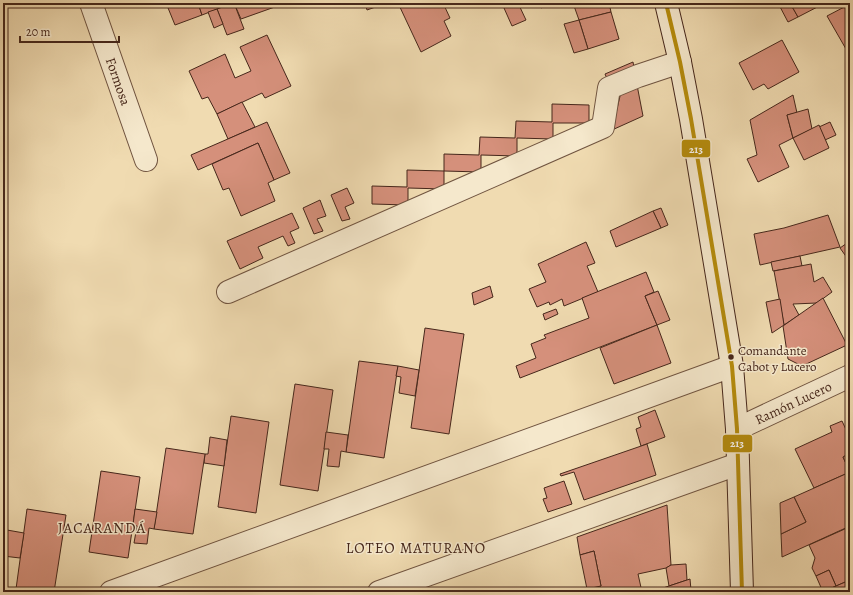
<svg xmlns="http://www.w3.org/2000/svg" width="853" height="595" font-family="Alegreya,serif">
  <rect width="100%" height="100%" fill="#f0dbb1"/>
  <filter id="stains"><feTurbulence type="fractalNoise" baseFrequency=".005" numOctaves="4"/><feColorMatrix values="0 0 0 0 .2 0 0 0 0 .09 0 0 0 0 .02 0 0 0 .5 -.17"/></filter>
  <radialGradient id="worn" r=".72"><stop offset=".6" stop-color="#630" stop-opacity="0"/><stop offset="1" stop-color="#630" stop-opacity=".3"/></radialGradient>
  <g fill="#d5907b" stroke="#46271b">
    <polygon points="166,3 198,3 202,15 175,25"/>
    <polygon points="198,3 233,3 202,15"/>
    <polygon points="234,3 286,3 241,19"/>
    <polygon points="234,3 244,29 227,35 217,9"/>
    <polygon points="365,3 384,3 384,4 367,10"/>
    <polygon points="398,3 443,3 450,18 444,21 451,36 421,52"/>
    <polygon points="517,3 518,3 526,20 512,26 504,8"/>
    <polygon points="539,3 551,3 541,8"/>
    <polygon points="573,3 609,3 611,12 579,20"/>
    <polygon points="778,3 790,3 798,17 788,22"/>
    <polygon points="790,3 825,3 798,17"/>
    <polygon points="850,4 850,56 827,16"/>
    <polygon points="217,9 223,24 214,28 208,12"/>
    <polygon points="611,12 619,39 588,49 579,20"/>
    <polygon points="579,20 588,49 574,53 564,24"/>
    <polygon points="267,35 291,86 265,98 262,93 217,114 208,97 202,99 189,71 225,54 235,78 251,71 240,47"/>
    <polygon points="782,40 799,72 768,89 764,84 753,90 739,63"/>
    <polygon points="633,62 637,85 608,81 605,74"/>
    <polygon points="637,85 643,116 612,130 621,92"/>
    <polygon points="793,95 797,113 787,115 793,138 779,145 789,167 758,182 747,159 757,155 750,120"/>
    <polygon points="242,102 255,127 228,139 217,114"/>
    <polygon points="552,104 589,105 589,123 553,123 553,139 517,138 517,156 481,155 481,172 444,171 444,189 408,188 408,205 372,204 372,186 407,187 407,170 444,171 444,154 479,155 480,137 515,138 516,121 552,122"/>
    <polygon points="808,109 812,129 793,138 787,115"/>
    <polygon points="267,122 290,173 274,180 258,143 198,170 191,155"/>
    <polygon points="830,122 836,135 825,140 819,127"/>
    <polygon points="819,125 829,148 804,160 793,138"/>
    <polygon points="258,143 274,180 268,183 275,201 241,216 229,188 223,190 212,164"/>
    <polygon points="347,188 354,203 345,207 350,219 342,221 331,195"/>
    <polygon points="320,200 326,216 317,219 323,231 314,234 303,208"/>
    <polygon points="661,208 668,225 661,228 653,211"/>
    <polygon points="653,211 661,228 616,247 610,231"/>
    <polygon points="292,213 299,228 290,232 295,243 288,246 283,236 258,247 263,258 240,269 227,241"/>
    <polygon points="828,215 840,247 760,265 754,234 784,228"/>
    <polygon points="850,241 850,262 840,248"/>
    <polygon points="586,242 595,263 587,266 598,292 564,306 562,299 550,305 549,302 537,307 529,289 546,282 538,264"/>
    <polygon points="800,256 802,266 773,271 771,262"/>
    <polygon points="811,264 814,282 823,277 832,292 817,303 793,304 799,315 784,325 774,271"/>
    <polygon points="646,272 654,292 645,296 657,325 520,378 516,366 536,358 531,344 546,338 544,335 589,318 582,298"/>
    <polygon points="490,286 493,297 474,305 472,293"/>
    <polygon points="658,291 670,320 657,325 645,296"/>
    <polygon points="823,298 847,345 802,366 788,359 783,326"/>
    <polygon points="780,299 784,325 772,333 766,302"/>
    <polygon points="556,309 558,314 545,320 543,314"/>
    <polygon points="657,325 671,363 614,384 600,348"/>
    <polygon points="425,328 464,334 449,434 411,428"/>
    <polygon points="359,361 398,366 384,458 346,452"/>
    <polygon points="398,366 419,370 415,396 399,393 401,377 396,376"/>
    <polygon points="295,384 333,390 318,491 280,485"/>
    <polygon points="655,410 665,437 641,446 636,429 641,427 638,417"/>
    <polygon points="231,416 269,422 256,513 218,507"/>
    <polygon points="842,421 850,438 850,453 843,457 850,472 814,488 795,449 832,432 830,426"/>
    <polygon points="326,432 348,435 346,452 341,451 339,467 327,466 329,449 324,449"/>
    <polygon points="210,437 227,440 224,466 204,463 205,454 208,454"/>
    <polygon points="647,444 656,475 584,500 574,472 561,476 560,474"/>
    <polygon points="166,448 205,454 193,534 154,529"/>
    <polygon points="850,453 850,472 843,457"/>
    <polygon points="101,471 140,477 128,558 89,552"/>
    <polygon points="850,472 850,526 782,557 781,534 806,522 794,497"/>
    <polygon points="564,481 572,504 548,512 543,499 547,498 544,488"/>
    <polygon points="794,497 806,522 781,534 780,503"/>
    <polygon points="667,505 671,565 666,568 638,574 642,592 587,592 587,589 601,586 594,551 580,555 577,537"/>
    <polygon points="27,509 66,515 54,592 32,592 16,589"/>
    <polygon points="135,509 157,512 154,529 149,528 147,544 134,543 137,526 133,525"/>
    <polygon points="847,528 850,534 850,580 836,586 829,570 816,576 812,568 815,558 809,545"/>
    <polygon points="7,530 24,533 20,558 3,556 3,546 5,547"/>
    <polygon points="594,551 601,586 587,589 580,555"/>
    <polygon points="686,564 687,580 669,586 666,568 671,565"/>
    <polygon points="829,570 836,586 823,592 816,576"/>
    <polygon points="690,579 691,590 685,592 651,592"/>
    <polygon points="850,580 850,592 823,592 836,586"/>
  </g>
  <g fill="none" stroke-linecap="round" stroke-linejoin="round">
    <g stroke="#705440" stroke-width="24">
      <g id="minor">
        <path id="s1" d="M91 3 146 160"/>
        <polyline points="228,292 603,127 609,88 638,76 680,62"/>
        <path id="s2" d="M737 429 850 376"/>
        <polyline points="111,592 732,366"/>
        <polyline points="379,592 738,464"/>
      </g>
    </g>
    <g stroke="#46271b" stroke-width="24">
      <polyline id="secondary" points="666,3 680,62 691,119 732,366 737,429 742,592"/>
    </g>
    <use href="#minor" stroke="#f5e8cc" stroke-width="22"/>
    <use href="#secondary" stroke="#f5e8cc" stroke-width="22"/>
    <g stroke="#f5e8cc" stroke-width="7">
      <polyline id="bus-1" points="666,3 680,62 691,119 732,366 737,429 742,592"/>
    </g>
    <use href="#bus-1" stroke="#b58b0b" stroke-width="4"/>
  </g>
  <circle fill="#46271b" stroke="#f5e8cc" stroke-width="1.5" cx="731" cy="357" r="3.5"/>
  <g text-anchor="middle" stroke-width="3" stroke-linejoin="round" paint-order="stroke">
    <g font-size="13" fill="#46271b" stroke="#f5e8cc" text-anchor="start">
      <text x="738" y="355">Comandante<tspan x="738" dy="16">Cabot y Lucero</tspan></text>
    </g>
    <g font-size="14" fill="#46271b" stroke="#f5e8cc">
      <text dy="5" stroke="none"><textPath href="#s1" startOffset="83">Formosa</textPath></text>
      <text dy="5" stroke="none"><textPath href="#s2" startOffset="62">Ramón Lucero</textPath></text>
    </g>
    <g font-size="15" letter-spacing="1" fill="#46271b" stroke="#f5e8cc">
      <text x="102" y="533">JACARANDÁ</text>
      <text x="416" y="553">LOTEO MATURANO</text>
    </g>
  </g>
  <g stroke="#f5e8cc" stroke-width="1.5">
    <rect x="681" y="139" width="30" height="19" rx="4" fill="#b58b0b"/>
    <rect x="722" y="434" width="31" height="19" rx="4" fill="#b58b0b"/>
  </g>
  <g font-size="11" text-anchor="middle" font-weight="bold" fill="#fff">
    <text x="696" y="153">213</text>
    <text x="737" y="447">213</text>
  </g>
  <rect width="853" height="595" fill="none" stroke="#f0dbb1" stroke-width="16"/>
  <rect x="4" y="4" width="845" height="587" fill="none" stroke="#46271b" stroke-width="2"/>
  <rect x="8" y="8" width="837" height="579" fill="none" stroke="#46271b"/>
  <path d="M20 36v6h99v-6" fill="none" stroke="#46271b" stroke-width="2"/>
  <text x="26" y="36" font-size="12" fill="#46271b" stroke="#f5e8cc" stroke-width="3" paint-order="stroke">20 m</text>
  <rect width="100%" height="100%" filter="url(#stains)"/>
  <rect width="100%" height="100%" fill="url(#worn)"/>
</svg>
